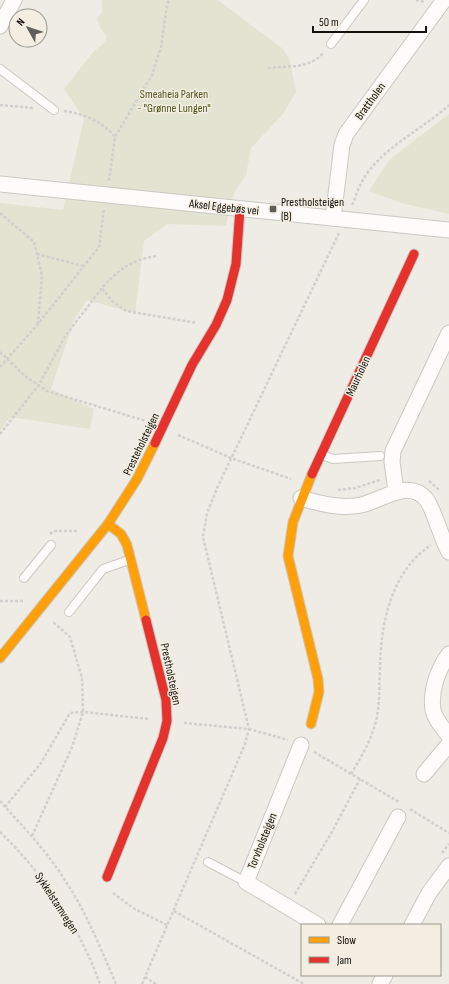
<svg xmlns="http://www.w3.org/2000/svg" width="449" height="984" font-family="'Sofia Sans Condensed',sans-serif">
  <rect width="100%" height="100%" fill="#efece5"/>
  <g fill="#e2e3d0">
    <polygon points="102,0 218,0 283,49 290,61 296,92 283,114 251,148 246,175 237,188 232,199 226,226 167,224 144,241 135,313 87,300 75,318 51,389 94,409 90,429 10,417 0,431 0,203 63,210 84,119 64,89 94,51 101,46 107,38 99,26 97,18 102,12"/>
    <polygon points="449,114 449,214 401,203 369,191 389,160"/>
  </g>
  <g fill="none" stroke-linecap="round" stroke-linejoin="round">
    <g stroke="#cbc8c3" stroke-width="10">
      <g id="lane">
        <polyline points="331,44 364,0"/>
        <polyline points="0,69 54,110"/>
        <polyline points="322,455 333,459 380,456"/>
        <polyline points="24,578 51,545"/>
        <polyline points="69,612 103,569 129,560"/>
        <polyline points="208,862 246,882"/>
      </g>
    </g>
    <g stroke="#cbc8c3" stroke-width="17">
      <g id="street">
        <polyline points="0,26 14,0"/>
        <polyline points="0,184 449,230"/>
        <polyline points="333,218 342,145 346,134 444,0"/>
        <polyline points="396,491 392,462 393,451 449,333"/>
        <path d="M301 498C321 504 341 509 361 505 381 501 408 478 426 499 434 509 441 538 449 552"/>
        <path d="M449 654C438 669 430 691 433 710 435 720 443 728 449 736"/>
        <polyline points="301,745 246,882 318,925"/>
        <polyline points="424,774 449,744"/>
        <polyline points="340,925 398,817"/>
        <polyline points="412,925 429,893 449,866"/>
        <polyline points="380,984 385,975"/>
      </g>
    </g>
    <g stroke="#cbc8c3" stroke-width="11">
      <g id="slow">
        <polyline points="108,524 121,534 127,545 146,620"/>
        <polyline points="0,658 108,524 137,479 155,443"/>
        <polyline points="311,724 319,692 318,679 288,556 293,522 312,474"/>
      </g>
    </g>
    <g stroke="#cbc8c3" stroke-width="11">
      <g id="jam">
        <polyline points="155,443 192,365 216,325 227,300 236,264 240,209"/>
        <polyline points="312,474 414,254"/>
        <polyline points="107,877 163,738 167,721 166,700 146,620"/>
      </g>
    </g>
    <g stroke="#d0cfcd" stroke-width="2.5" stroke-dasharray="3 2" stroke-linecap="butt">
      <polyline points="416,0 425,2"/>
      <path d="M268 68C289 65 309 70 324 52"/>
      <polyline points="0,105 33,108"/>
      <path d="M64 111C84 114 102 121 115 137"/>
      <polyline points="109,181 115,137 152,75 161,47 167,5 169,0"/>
      <path d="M352 205C356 197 358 188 363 180 380 149 423 129 449 105"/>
      <polyline points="0,213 34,242 42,275 38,324"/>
      <polyline points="37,254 83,266"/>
      <path d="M156 256C131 260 118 270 102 288L112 301 126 311 197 323"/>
      <polyline points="0,352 25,376 47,391 146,421"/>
      <polyline points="0,367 38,324 99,247 104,209"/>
      <polyline points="0,434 38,386 66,335 102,288"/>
      <polyline points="178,435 231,458 291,479"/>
      <polyline points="429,481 439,490"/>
      <polyline points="338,490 355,488 380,480"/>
      <polyline points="50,534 54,531 78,531"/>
      <polyline points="0,601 23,601"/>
      <polyline points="184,723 249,729 288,740"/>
      <polyline points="314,752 399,802"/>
      <path d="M351 774C362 756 373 737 377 716 380 699 379 684 380 667 381 622 391 572 431 545"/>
      <path d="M0 801C23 827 48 852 66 882 87 913 101 950 116 984"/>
      <polyline points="5,807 41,763 70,713 83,712 150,719"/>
      <polyline points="410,809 449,833"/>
      <path d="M0 832C44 875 79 926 100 984"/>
      <polyline points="32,836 72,747 83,712 82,678 70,637 52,621"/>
      <polyline points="442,853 449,844"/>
      <polyline points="113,893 133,908 167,925"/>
      <polyline points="295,894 333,830 360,779"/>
      <polyline points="174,911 304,984"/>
      <polyline points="145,977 156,984"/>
      <polyline points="142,984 245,744 249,729 203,537 207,513 218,486 339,233"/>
    </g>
    <use href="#lane" stroke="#fdfcfb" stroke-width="8"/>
    <use href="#street" stroke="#fdfcfb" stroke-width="15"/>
    <use href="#slow" stroke="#ff9f0a" stroke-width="9"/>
    <use href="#jam" stroke="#e5322d" stroke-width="9"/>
  </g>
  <rect fill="#605e59" stroke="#f3eee1" stroke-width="1.5" x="269" y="205" width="8" height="8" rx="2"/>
  <g text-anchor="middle" stroke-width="3" stroke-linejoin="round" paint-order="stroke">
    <g font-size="12" fill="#4f551d" stroke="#f3eee1">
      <text x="174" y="98">Smeaheia Parken<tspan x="174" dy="14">- "Grønne Lungen"</tspan></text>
    </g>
    <g font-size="12" fill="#13110d" stroke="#f3eee1">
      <text transform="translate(370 101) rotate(-54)" y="4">Brattholen</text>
      <text transform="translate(224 207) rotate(6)" y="4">Aksel Eggebøs vei</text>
      <text transform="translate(358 376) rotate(-65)" y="4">Maurholen</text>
      <text transform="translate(141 444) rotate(-64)" y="4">Presteholsteigen</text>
      <text transform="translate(171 674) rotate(78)" y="4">Prestholsteigen</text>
      <text transform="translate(262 841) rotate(-68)" y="4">Torvholsteigen</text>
      <text transform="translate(57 903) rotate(57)" y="4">Sykkelstamvegen</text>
    </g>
    <g font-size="12" fill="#13110d" stroke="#f3eee1" text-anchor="start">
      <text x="281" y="206">Prestholsteigen<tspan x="281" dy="14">(B)</tspan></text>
    </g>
  </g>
  <rect x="301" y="924" width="140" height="52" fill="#f3eee1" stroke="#99968c"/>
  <rect x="309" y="937" width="20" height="6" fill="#ff9f0a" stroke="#99968c"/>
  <text x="337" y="944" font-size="12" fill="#13110d">Slow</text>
  <rect x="309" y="957" width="20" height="6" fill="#e5322d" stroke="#99968c"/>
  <text x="337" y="964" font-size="12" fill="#13110d">Jam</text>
  <g transform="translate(28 28) rotate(309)"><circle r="19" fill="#f3eee1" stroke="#99968c"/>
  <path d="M0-3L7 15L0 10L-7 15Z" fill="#605e59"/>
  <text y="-6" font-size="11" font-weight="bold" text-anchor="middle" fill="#13110d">N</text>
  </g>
  <path d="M313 26v6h113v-6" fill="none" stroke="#13110d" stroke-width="2"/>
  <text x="319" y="26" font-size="12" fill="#13110d" stroke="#f3eee1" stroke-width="3" paint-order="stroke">50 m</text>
</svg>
